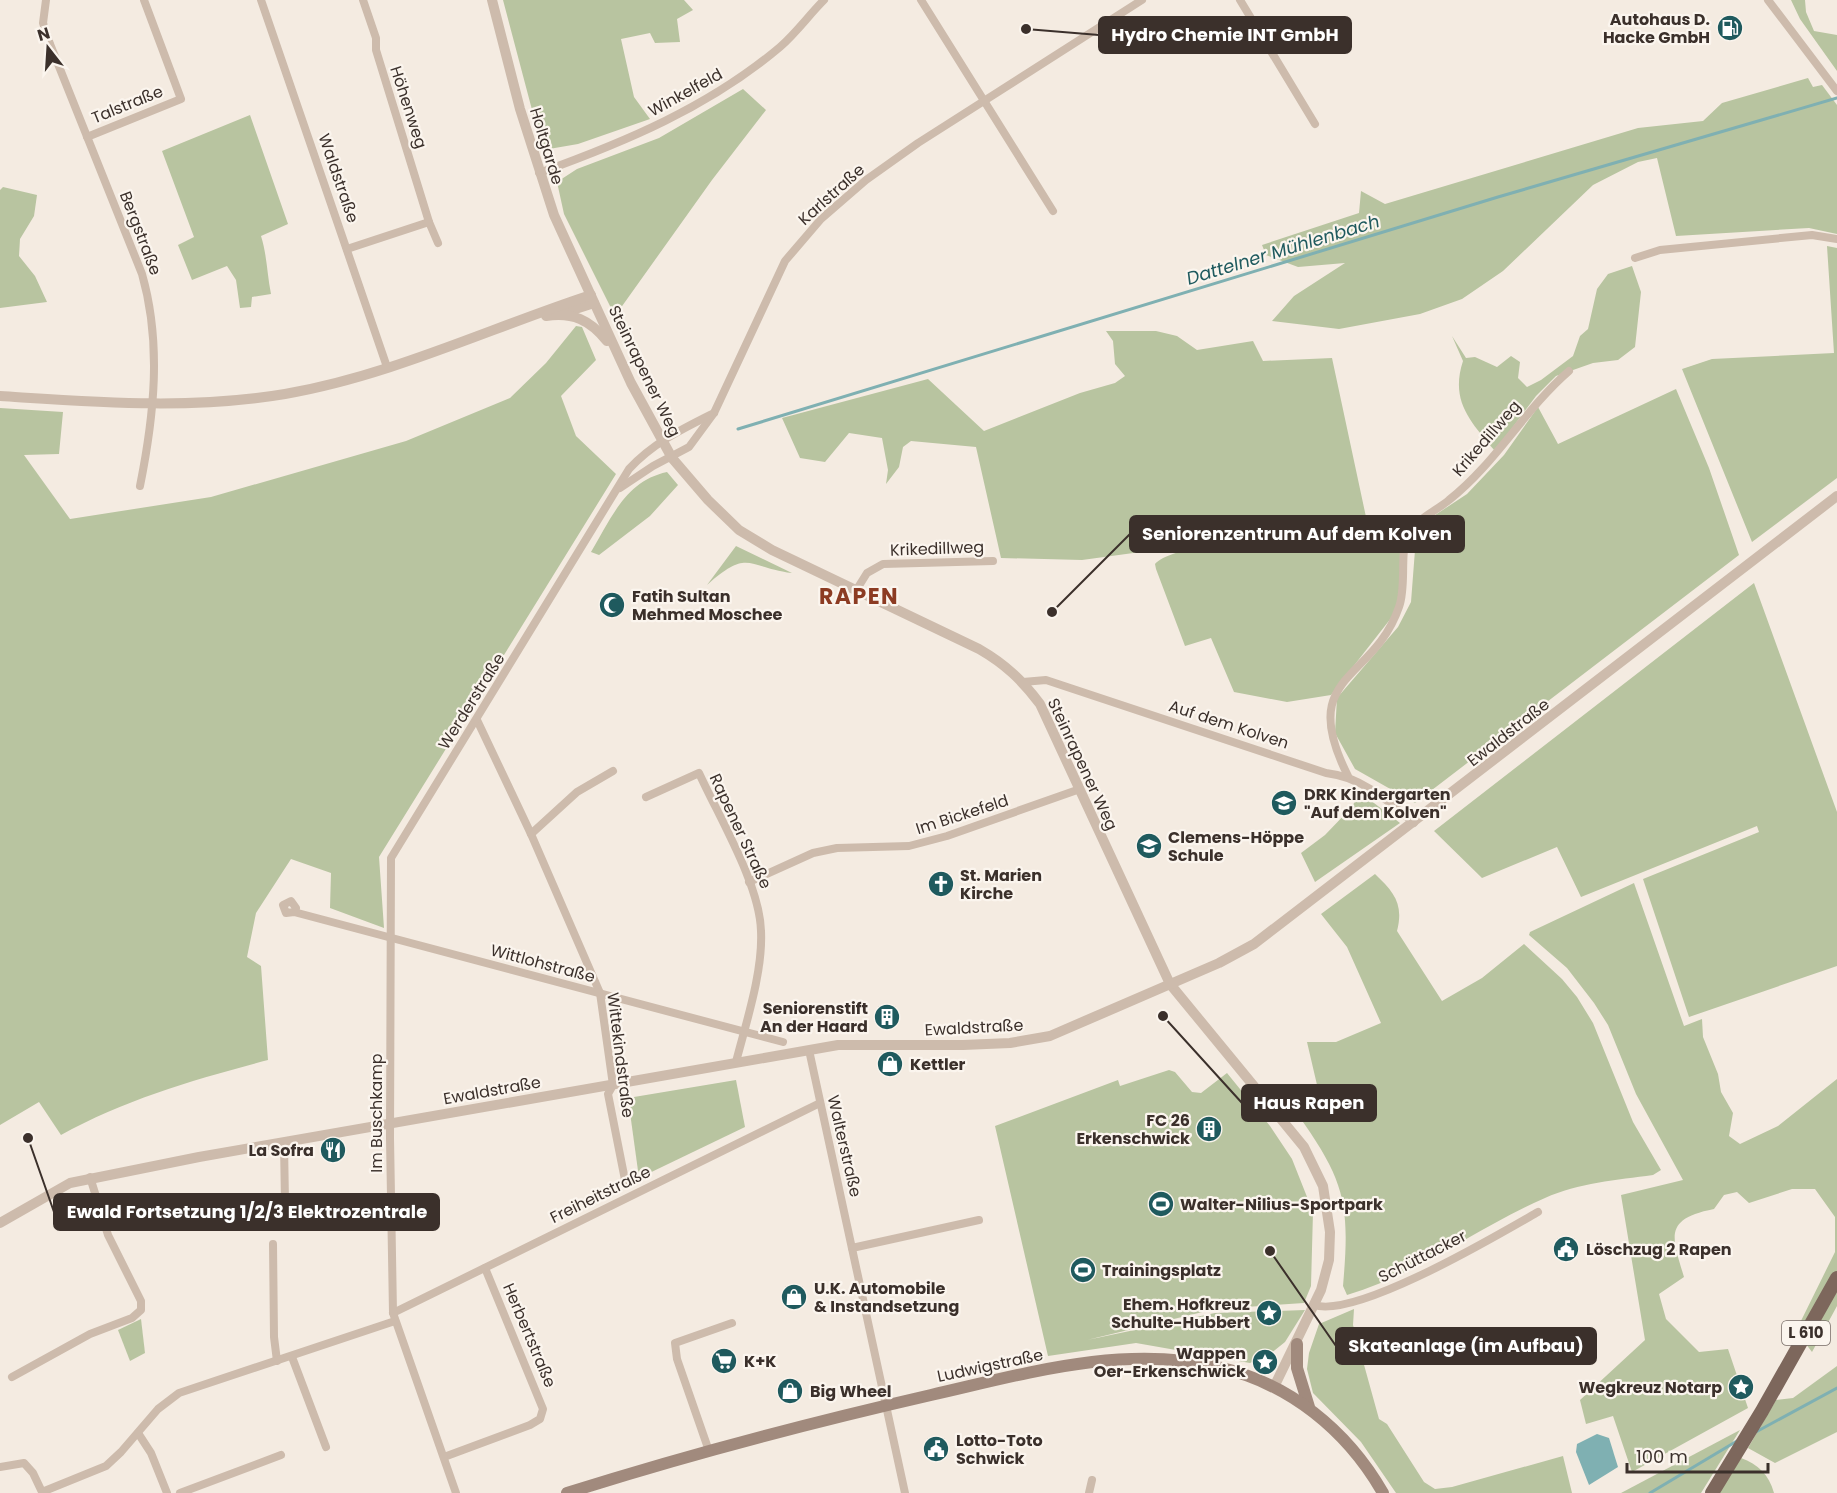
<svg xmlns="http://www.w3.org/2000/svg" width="1837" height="1493" font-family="Poppins,sans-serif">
  <rect width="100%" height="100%" fill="#f4ebe1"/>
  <g fill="#b8c4a0">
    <polygon points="503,0 684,0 693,10 677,19 680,42 655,43 650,33 621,39 634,97 650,119 578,144 549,149 540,140"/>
    <polygon points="1791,0 1805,0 1806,12 1814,31 1837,35 1837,71 1800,19"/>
    <polygon points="1808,78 1813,87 1822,85 1837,105 1837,234 1809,228 1676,236 1657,158 1638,162 1593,185 1503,271 1462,299 1420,314 1339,329 1272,321 1294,296 1345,263 1298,267 1266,255 1262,245 1359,213 1361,191 1385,204 1638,128 1703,121 1722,103"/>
    <polygon points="743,89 766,110 712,180 615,316 564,214 557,182 577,169 659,138"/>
    <path d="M250 115 288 224 261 236C267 255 267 274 271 294L252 297 251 307 240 308 236 280 227 266 192 280 178 245 194 237 162 151Z"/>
    <polygon points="3,187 37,195 34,216 20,239 19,256 35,276 47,302 0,308 0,190"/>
    <polygon points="1827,246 1837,248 1837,478 1752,542 1682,369 1712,359 1834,353"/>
    <path d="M1632 266 1641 292 1635 347 1618 360 1593 363 1556 376 1536 396 1495 451C1470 421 1450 401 1463 361L1452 336 1466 358 1475 357 1497 367 1511 356 1520 362 1518 378 1527 387 1541 380 1573 356 1580 336 1588 329 1597 289 1608 274Z"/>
    <path d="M576 326 582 327 596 360 561 396 576 436 616 474 379 857 384 928 330 908 331 873 291 859 256 913 247 957 261 966 268 1060C196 1079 126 1099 61 1135L39 1102 0 1125V408L63 412 59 454 24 455 70 519 211 497 406 441 510 398 546 363Z"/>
    <polygon points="1106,331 1156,331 1177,336 1197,350 1253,341 1263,361 1332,358 1369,531 1327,527 1248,529 1148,551 1082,560 1001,558 976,447 911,441 903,447 899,467 886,484 888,470 882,438 849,433 825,462 800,458 782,418 928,379 984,431 1080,393 1115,383 1125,376 1115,364 1113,341"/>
    <polygon points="1676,389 1709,468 1739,555 1415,803 1355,769 1335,733 1337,698 1398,627 1411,602 1416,537 1423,523 1467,494 1504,455 1538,407 1558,444"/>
    <path d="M667 472 678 485 650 516 599 555 591 552C611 519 625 481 667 472Z"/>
    <path d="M1275 535 1347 540H1397L1402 542 1400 595 1395 613 1331 695 1287 702 1234 692 1211 638 1185 646 1156 569 1155 564C1171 547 1250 538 1275 535Z"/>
    <path d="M736 546 792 573C746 567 749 548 707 585Z"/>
    <polygon points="1754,583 1837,812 1837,966 1689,1017 1643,879 1759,832 1757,826 1581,897 1557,847 1482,878 1434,831"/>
    <polygon points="1361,793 1400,823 1315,882 1301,853 1325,835 1350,809"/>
    <path d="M1375 874C1394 892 1404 904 1397 931L1442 1001 1482 978 1524 944 1562 979 1577 997 1593 1023 1633 1122 1661 1170 1653 1175C1617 1180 1578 1183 1545 1198 1477 1228 1418 1274 1347 1295L1343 1286C1350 1205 1346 1182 1298 1115L1321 1102 1307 1042H1336L1381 1023 1347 947 1321 914Z"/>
    <path d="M1634 883 1684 1026 1702 1019 1703 1037 1718 1074 1721 1092 1733 1113 1729 1136 1740 1144 1778 1126 1837 1079V1306L1812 1352 1796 1331 1835 1252V1217L1815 1189H1792L1749 1203 1737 1192 1724 1195 1714 1209C1663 1219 1672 1237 1684 1277L1659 1294 1666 1319 1699 1352 1728 1349 1748 1408 1632 1472 1613 1416 1586 1424 1580 1400 1645 1340 1621 1195 1683 1180 1636 1094 1608 1025 1594 1003 1567 968 1529 935 1530 932Z"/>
    <polygon points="1169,1070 1175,1072 1192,1092 1201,1093 1227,1073 1270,1126 1292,1159 1313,1212 1311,1286 1304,1303 1215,1309 1087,1340 1215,1313 1305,1310 1285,1342 1270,1354 1250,1363 1136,1343 1048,1356 995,1126 1118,1080 1120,1086"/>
    <polygon points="736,1080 745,1127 639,1178 628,1098"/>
    <polygon points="1354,1309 1353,1325 1379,1419 1387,1424 1424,1482 1435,1489 1452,1487 1563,1456 1572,1493 1396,1493 1361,1442 1313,1393 1307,1369 1309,1353 1319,1324"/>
    <polygon points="141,1319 145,1353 130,1361 118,1330"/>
    <polygon points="1837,1366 1837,1432 1775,1463 1748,1448 1776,1400 1793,1398"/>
    <polygon points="1740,1430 1701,1493 1621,1493"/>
    <path d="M1741 1458C1758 1464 1769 1475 1774 1493H1719Z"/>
  </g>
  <polygon fill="#7fb0b2" points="1597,1434 1609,1438 1618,1467 1589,1485 1576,1452 1577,1444"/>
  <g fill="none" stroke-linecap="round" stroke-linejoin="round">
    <g stroke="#7fb0b2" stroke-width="3">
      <polyline points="738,429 1498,197 1837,98"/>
      <polyline points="1754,1433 1837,1388"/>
      <polyline points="1650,1493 1737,1441"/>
    </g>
    <g stroke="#cdbbac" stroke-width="8">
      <path d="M46 0 43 23 50 44 142 274C162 344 154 416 140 486"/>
      <polyline points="261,0 387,367"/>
      <polyline points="921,0 1053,211"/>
      <polyline points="1240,0 1315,124"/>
      <polyline points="1768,0 1837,91"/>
      <polyline points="87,137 181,99 144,0"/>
      <path d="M539 173C625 142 709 107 780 47 796 33 809 15 824 0"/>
      <polyline points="429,222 438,243"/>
      <polyline points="347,249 429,222 376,50 376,38 363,0"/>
      <polyline points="1635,258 1660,250 1812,235 1837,239"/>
      <polyline points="620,488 653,466 689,447 714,413 785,261 821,219 866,180 918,143 1142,0"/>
      <polyline points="857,589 867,573 883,564 993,561"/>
      <path d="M1023 682 1046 680 1326 773C1362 777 1387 800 1414 823"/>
      <polyline points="477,720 531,834 600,993 613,1085 608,1094 626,1185"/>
      <path d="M1348 776C1296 673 1373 683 1399 607 1407 585 1399 553 1408 535 1416 519 1436 511 1449 500 1496 463 1524 410 1569 371"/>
      <path d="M646 797 699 773C719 817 760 885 761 931 763 972 746 1023 736 1062"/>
      <polyline points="531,834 577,792 613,771"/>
      <polyline points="749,882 813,853 837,848 909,846 947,836 1080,789"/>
      <polyline points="294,912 296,908 291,901 283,905 286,913 294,912 783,1042"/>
      <polyline points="809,1050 905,1493"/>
      <polyline points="163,1222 285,1203 284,1143"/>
      <polyline points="273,1244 274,1337 277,1361"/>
      <polyline points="852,1248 979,1220"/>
      <path d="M1314 1305C1356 1319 1496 1236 1538 1212"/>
      <polyline points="393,1313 820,1103"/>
      <polyline points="292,1357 326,1447"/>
      <polyline points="12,1377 90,1334 132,1318 141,1310 141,1301 108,1235 90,1177"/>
      <polyline points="138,1433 151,1453 167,1493"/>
      <polyline points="709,1451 677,1359 675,1343 732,1323"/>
      <polyline points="444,1457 530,1425 540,1419 543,1409 485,1268"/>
      <polyline points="0,1467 24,1463 33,1473 42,1492 106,1466 121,1452 158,1409 179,1393 395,1321"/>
      <polyline points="180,1493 281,1455"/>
      <path d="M456 1493 393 1313 390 1138 391 858 629 469C653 443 682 429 714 413"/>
      <polyline points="1089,1493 1092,1480"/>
    </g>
    <g stroke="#cdbbac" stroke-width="10">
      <path d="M492 0 520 109 554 215 631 383 672 458 708 500 739 530 772 550 979 649C1005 664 1022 680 1040 704L1170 984 1304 1147 1323 1186 1330 1232 1329 1260 1321 1290 1274 1387"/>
      <polyline points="563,313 594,303"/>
      <path d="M546 316C573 312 590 320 607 341"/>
      <path d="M0 396C95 402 190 410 285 394 390 376 490 328 591 295"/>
      <polyline points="0,1223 70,1183 199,1157 838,1045 963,1045 1010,1043 1050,1036 1219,963 1254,944 1837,496"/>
    </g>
    <g stroke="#a18a7d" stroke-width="12">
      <polyline points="1297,1344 1297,1368 1309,1407"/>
      <path d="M567 1493C687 1455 809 1423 931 1395 1024 1374 1123 1344 1218 1367 1289 1383 1347 1430 1383 1493"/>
    </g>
    <polyline stroke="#7d675c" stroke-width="14" points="1712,1493 1762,1411 1837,1278"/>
  </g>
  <defs>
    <g id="fuel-disc" transform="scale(1.35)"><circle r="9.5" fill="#1f5a5e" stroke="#fbf5ee"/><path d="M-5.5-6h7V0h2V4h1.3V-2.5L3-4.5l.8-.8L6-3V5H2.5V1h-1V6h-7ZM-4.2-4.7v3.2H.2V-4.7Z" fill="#fff"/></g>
    <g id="mosque-disc" transform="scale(1.35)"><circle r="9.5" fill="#1f5a5e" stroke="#fbf5ee"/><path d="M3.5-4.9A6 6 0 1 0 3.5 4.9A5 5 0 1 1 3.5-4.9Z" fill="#fff"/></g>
    <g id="school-disc" transform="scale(1.35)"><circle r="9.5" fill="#1f5a5e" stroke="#fbf5ee"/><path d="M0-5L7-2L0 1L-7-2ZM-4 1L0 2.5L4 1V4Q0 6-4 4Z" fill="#fff"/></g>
    <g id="church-disc" transform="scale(1.35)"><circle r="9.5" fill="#1f5a5e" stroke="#fbf5ee"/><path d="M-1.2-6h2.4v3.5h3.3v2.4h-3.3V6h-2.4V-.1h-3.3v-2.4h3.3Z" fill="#fff"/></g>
    <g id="building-disc" transform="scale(1.35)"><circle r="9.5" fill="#1f5a5e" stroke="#fbf5ee"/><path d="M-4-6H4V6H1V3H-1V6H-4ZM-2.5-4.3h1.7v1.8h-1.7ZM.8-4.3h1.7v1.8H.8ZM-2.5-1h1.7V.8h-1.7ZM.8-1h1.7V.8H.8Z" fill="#fff"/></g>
    <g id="shop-disc" transform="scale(1.35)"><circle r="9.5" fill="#1f5a5e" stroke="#fbf5ee"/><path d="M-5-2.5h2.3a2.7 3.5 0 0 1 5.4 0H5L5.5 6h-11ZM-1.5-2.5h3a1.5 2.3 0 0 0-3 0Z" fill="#fff"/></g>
    <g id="restaurant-disc" transform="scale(1.35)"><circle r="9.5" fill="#1f5a5e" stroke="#fbf5ee"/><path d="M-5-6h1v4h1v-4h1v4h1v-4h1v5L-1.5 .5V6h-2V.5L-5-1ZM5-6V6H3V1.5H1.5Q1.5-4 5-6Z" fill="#fff"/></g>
    <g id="stadium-disc" transform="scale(1.35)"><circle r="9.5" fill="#1f5a5e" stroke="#fbf5ee"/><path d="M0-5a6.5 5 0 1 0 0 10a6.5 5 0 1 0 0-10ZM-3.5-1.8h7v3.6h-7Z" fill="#fff"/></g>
    <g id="civic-disc" transform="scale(1.35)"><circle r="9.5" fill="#1f5a5e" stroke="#fbf5ee"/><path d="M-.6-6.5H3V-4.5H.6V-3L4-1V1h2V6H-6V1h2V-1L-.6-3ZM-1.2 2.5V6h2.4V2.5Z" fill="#fff"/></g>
    <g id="sight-disc" transform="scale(1.35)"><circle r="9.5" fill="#1f5a5e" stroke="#fbf5ee"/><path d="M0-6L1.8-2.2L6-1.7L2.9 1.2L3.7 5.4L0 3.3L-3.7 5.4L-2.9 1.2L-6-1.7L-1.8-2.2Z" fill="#fff"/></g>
    <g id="supermarket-disc" transform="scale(1.35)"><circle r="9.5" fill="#1f5a5e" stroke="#fbf5ee"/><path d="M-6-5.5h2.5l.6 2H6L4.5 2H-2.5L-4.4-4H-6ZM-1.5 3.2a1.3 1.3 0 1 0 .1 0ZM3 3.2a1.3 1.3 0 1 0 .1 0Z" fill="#fff"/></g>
  </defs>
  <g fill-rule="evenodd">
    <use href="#fuel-disc" x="1730" y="28"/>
    <use href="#mosque-disc" x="612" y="605"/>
    <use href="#school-disc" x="1284" y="803"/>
    <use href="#school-disc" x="1149" y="846"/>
    <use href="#church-disc" x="941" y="884"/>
    <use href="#building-disc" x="887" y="1017"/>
    <use href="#shop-disc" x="890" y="1064"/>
    <use href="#building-disc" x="1209" y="1129"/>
    <use href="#restaurant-disc" x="333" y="1150"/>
    <use href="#stadium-disc" x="1161" y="1204"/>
    <use href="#civic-disc" x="1566" y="1249"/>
    <use href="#stadium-disc" x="1083" y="1270"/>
    <use href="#shop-disc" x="794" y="1297"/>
    <use href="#sight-disc" x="1269" y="1313"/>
    <use href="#supermarket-disc" x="724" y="1361"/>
    <use href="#sight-disc" x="1265" y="1362"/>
    <use href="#sight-disc" x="1741" y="1387"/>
    <use href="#shop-disc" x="790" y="1391"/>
    <use href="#civic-disc" x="936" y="1449"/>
  </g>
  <g text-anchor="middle" stroke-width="4.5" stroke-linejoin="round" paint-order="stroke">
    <rect fill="#fbf5ee" stroke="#756b66" stroke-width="1.5" x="1782" y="1321" width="48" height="24" rx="4.5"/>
    <g font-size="15" font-weight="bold" fill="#3b302b">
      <text x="1806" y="1338">L 610</text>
    </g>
    <g font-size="16" font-weight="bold" fill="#3b302b" stroke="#fbf5ee" text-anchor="start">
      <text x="1710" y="25" text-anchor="end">Autohaus D.<tspan x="1710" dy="18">Hacke GmbH</tspan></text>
      <text x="632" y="602">Fatih Sultan<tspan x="632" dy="18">Mehmed Moschee</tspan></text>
      <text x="1304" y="800">DRK Kindergarten<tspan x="1304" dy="18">"Auf dem Kolven"</tspan></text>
      <text x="1168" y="843">Clemens-Höppe<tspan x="1168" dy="18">Schule</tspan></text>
      <text x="960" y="881">St. Marien<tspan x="960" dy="18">Kirche</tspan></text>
      <text x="868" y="1014" text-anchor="end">Seniorenstift<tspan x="868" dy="18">An der Haard</tspan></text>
      <text x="910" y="1070">Kettler</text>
      <text x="1190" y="1126" text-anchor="end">FC 26<tspan x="1190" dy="18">Erkenschwick</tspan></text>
      <text x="314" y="1156" text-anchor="end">La Sofra</text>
      <text x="1180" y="1210">Walter-Nilius-Sportpark</text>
      <text x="1586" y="1255">Löschzug 2 Rapen</text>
      <text x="1102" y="1276">Trainingsplatz</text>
      <text x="814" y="1294">U.K. Automobile<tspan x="814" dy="18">&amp; Instandsetzung</tspan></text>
      <text x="1250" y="1310" text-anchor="end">Ehem. Hofkreuz<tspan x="1250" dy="18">Schulte-Hubbert</tspan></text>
      <text x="1246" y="1359" text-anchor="end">Wappen<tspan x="1246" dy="18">Oer-Erkenschwick</tspan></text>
      <text x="744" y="1367">K+K</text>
      <text x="1722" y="1393" text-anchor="end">Wegkreuz Notarp</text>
      <text x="810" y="1397">Big Wheel</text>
      <text x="956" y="1446">Lotto-Toto<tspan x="956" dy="18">Schwick</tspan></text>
    </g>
    <g font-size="16" fill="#3b302b" stroke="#fbf5ee">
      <text transform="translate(685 92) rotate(-29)" y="6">Winkelfeld</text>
      <text transform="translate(127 104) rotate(-22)" y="6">Talstraße</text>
      <text transform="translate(409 107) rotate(72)" y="6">Höhenweg</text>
      <text transform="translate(547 146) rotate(73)" y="6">Holtgarde</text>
      <text transform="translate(339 178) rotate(71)" y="6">Waldstraße</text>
      <text transform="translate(831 194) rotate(-42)" y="6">Karlstraße</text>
      <text transform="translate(141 233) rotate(69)" y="6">Bergstraße</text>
      <text transform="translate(645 371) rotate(64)" y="6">Steinrapener Weg</text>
      <text transform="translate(1486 438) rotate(-49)" y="6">Krikedillweg</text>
      <text transform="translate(937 548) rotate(-2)" y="6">Krikedillweg</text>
      <text transform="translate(471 701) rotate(-58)" y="6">Werderstraße</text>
      <text transform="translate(1229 724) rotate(18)" y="6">Auf dem Kolven</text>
      <text transform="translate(1508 732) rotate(-38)" y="6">Ewaldstraße</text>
      <text transform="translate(1083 764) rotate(65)" y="6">Steinrapener Weg</text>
      <text transform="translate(962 814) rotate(-18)" y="6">Im Bickefeld</text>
      <text transform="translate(741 831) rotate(65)" y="6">Rapener Straße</text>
      <text transform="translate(543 963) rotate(15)" y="6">Wittlohstraße</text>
      <text transform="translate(974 1027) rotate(-3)" y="6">Ewaldstraße</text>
      <text transform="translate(621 1055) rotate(83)" y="6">Wittekindstraße</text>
      <text transform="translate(492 1090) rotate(-10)" y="6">Ewaldstraße</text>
      <text transform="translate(376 1113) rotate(-90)" y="6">Im Buschkamp</text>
      <text transform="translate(845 1146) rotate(77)" y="6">Walterstraße</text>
      <text transform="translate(600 1194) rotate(-26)" y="6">Freiheitstraße</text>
      <text transform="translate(1422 1256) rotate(-27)" y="6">Schüttacker</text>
      <text transform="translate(530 1335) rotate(67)" y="6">Herbertstraße</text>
      <text transform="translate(990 1365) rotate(-12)" y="6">Ludwigstraße</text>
    </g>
    <g font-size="18" font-style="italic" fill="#1f5a5e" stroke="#fbf5ee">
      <text transform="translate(1283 250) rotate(-17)" y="6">Dattelner Mühlenbach</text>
    </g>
    <g font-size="22" font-weight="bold" letter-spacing="1.5" fill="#8c3b22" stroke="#fbf5ee">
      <text x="859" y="604">RAPEN</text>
    </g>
  </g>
  <path fill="none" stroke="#3b302b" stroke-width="2" d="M1026 29L1099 35M1052 612L1130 534M1163 1016L1242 1103M28 1138L54 1212M1270 1251L1336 1346"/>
  <g fill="#3b302b" stroke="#fbf5ee" stroke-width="2">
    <circle cx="1026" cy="29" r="6"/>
    <circle cx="1052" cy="612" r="6"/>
    <circle cx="1163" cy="1016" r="6"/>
    <circle cx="28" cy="1138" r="6"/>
    <circle cx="1270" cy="1251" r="6"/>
  </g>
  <g fill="#3b302b" stroke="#3b302b" stroke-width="2">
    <rect x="1099" y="17" width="252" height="36" rx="6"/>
    <rect x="1130" y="516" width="334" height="36" rx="6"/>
    <rect x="1242" y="1085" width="134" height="36" rx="6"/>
    <rect x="54" y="1194" width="385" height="36" rx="6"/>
    <rect x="1336" y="1328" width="260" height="36" rx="6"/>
  </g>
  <g font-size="18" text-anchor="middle" font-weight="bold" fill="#fff">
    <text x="1225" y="41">Hydro Chemie INT GmbH</text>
    <text x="1297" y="540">Seniorenzentrum Auf dem Kolven</text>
    <text x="1309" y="1109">Haus Rapen</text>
    <text x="247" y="1218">Ewald Fortsetzung 1/2/3 Elektrozentrale</text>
    <text x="1466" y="1352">Skateanlage (im Aufbau)</text>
  </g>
  <g transform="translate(48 48) rotate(343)" stroke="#fbf5ee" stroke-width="4.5" paint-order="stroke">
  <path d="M0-4.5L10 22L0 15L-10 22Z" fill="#3b302b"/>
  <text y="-9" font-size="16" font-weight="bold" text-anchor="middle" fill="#3b302b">N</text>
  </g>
  <path d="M1627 1463v9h141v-9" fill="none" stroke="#3b302b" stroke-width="3"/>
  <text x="1636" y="1463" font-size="18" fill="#3b302b" stroke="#fbf5ee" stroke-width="4.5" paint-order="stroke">100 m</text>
</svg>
